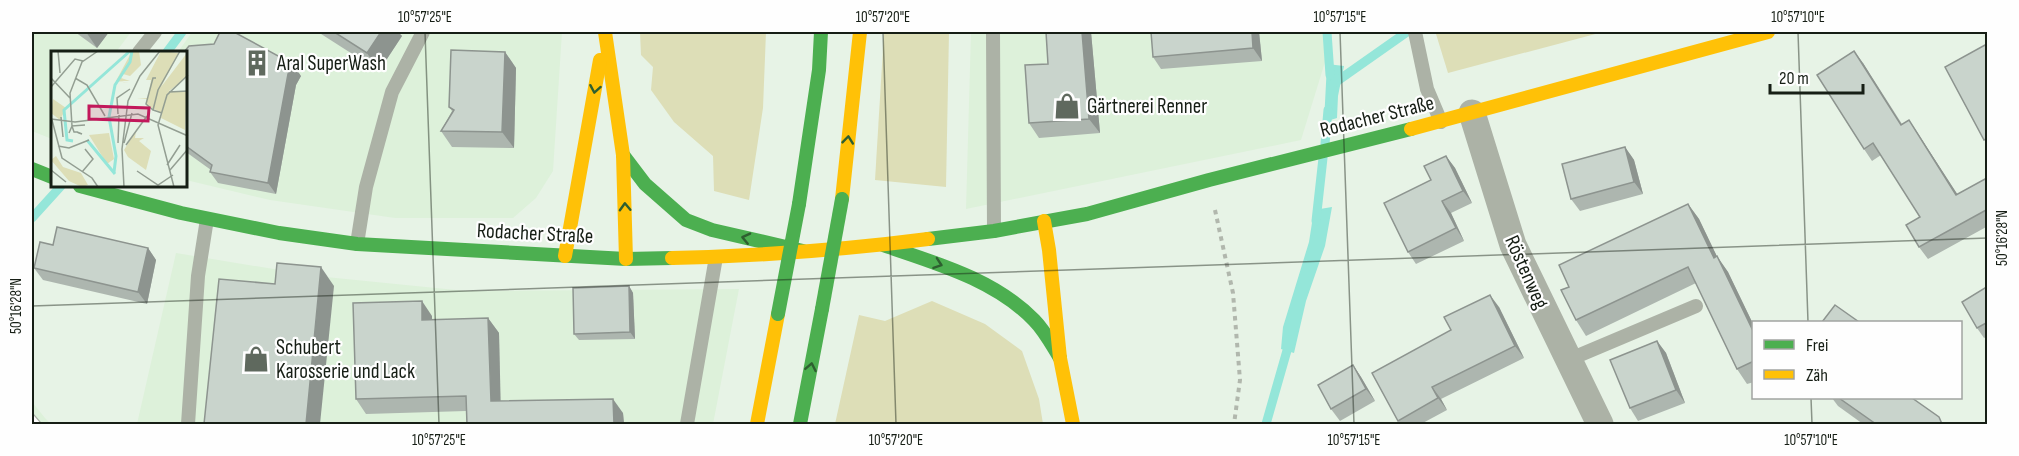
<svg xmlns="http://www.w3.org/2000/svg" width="2019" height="456" font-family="'Sofia Sans Condensed',sans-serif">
  <rect width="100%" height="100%" fill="#e7f3e6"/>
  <g fill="#ddf1da">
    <polygon points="32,32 131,32 116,52 52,52 52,139 32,131"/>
    <polygon points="192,32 562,32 553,171 536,198 513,218 395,218 270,200 186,180 186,52 178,52"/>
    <polygon points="971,32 1323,32 1325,62 1301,140 966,209"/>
    <polygon points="176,253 316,276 466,291 739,289 713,424 137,424"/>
    <polygon points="32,402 45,418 51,424 32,424"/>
  </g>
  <g fill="#dddeb7">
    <polygon points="640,32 766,32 763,108 749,200 714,191 713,156 674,122 651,90 653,67 641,55"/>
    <polygon points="884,32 949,32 946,187 875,180"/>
    <polygon points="1441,32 1603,32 1448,73 1436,34"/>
    <polygon points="932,301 985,324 1022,351 1039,399 1043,424 835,424 859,315 885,321"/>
  </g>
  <g fill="#94e6d9">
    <polygon points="1327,64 1344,66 1338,96 1337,118 1324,122"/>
    <polygon points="1332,207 1325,246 1306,301 1294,353 1281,349 1283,327 1309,242 1314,210"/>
  </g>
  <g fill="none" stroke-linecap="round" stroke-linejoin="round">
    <g stroke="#94e6d9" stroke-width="9">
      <polyline points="1327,32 1330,75"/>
      <polyline points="167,52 182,32"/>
      <polyline points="1333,84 1407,32"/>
      <polyline points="1325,144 1328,110"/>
      <polyline points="32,218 61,186"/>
      <polyline points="1316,221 1323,158"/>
      <polyline points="1266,424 1290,340"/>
    </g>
    <polyline stroke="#b1b7ad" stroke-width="4" stroke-dasharray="4.5 4.5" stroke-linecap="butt" points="1215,210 1233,293 1240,380 1234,424"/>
    <g stroke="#acb2a6" stroke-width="14">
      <polyline points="993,32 994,231"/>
      <polyline points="1415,32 1427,89 1441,122"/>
      <polyline points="139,52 155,32"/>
      <polyline points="357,244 366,187 392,92 423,32"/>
      <polyline points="1568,360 1696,306"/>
      <polyline points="188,424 198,276 207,219"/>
      <polyline points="687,424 716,257"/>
    </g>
    <polyline stroke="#acb2a6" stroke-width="27" points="1472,113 1513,245 1600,424"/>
    <g stroke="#4caf50" stroke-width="14">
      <polyline points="623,155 645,184 686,220 712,230 803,251"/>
      <polyline points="32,169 52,177"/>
      <polyline points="80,186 181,213 279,233 357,244 626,259 672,258"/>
      <polyline points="799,204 819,70 821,32"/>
      <polyline points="928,239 994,231 1087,214 1209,180 1411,129"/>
      <path d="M883 245C935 263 994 279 1034 320 1045 331 1052 345 1060 358"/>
      <polyline points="800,424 822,309"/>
    </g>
    <g stroke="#ffc107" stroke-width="14">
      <polyline points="605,32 623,155 626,259"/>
      <polyline points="1411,129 1768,32"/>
      <polyline points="842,199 860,32"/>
      <polyline points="1044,221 1049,250 1060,358 1073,424"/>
      <polyline points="565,256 600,60"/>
      <path d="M672 258C757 256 843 250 928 239"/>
      <polyline points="757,424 778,314"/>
    </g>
    <g stroke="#a9b0a5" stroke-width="7">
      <polyline id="rail" points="32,417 38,424"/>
    </g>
    <use href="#rail" stroke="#fefefe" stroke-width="4.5" stroke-dasharray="14" stroke-linecap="butt"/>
    <g stroke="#4caf50" stroke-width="14">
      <polyline points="822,309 842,199"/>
      <polyline points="778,314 799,204"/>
    </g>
  </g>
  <g fill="#adb6af">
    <polygon points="75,32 109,32 97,48"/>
    <polygon points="318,32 398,32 402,36 379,71"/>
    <polygon points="1046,32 1091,32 1100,133 1039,138 1029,123 1048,64"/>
    <polygon points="1259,32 1262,61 1161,69 1153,57"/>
    <polygon points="186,52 301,76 296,85 276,194 218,183 210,172 211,170 186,152"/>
    <polygon points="505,52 516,68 514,148 452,147 441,131 452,111 449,107"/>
    <polygon points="1863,63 1902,124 1909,120 1957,194 1988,182 1988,226 1928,259 1919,247 1920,217 1881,155 1872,161 1864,149"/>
    <polygon points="1625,147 1634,160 1643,194 1580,211 1571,199"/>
    <polygon points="1446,156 1455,168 1472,203 1451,213 1464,241 1416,264 1408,252 1431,180"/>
    <polygon points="1688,204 1699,219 1717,257 1728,272 1754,326 1754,382 1747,384 1737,369 1696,283 1586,336 1576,320 1569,287"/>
    <polygon points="53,245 148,248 156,260 147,304 43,280 34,268"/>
    <polygon points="629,286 633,293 635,339 579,340 574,334"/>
    <polygon points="1988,286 1988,336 1984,338 1977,328"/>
    <polygon points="1499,307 1524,358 1441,399 1447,410 1421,424 1400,424 1398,421"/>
    <polygon points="432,316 432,320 488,318 499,333 500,401 623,413 624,424 467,424 466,411 366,414 356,399"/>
    <polygon points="1657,341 1666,353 1685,403 1638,421 1630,408"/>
    <polygon points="1353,365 1361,377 1375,401 1340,421 1331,409"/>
    <polygon points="1832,398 1912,398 1944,424 1863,424 1838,406"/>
  </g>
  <g fill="#8d948f">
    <polygon points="86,32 109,32 97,48"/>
    <polygon points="381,32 398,32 402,36 379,71 367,53"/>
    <polygon points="1082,32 1091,32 1100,133 1089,119"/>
    <polygon points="1252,32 1259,32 1262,61 1253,48"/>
    <polygon points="1854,51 1863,63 1909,137 1901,125"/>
    <polygon points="505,52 516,68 514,148 502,132"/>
    <polygon points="293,64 301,76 296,85 276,194 268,183 288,74"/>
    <polygon points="1909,120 1917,132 1965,206 1956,195"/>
    <polygon points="1625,147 1634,160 1643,194 1634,182"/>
    <polygon points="1446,156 1455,168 1472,203 1463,191"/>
    <polygon points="1442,201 1451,213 1464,241 1456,228"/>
    <polygon points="1688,204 1699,219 1725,273 1714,258"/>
    <polygon points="148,248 156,260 147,304 138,292"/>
    <polygon points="1717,256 1728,272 1754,326 1754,333"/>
    <polygon points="321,267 334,286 320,424 306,424"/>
    <polygon points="629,286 633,293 635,339 630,332"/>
    <polygon points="1490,295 1499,307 1524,358 1515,346"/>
    <polygon points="422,301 432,316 432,335 422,320"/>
    <polygon points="488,318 499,333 501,416 491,401"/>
    <polygon points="1657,341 1666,353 1685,403 1676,390"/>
    <polygon points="1353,365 1361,377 1375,401 1366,389"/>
    <polygon points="1432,387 1441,399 1447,410 1438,398"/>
    <polygon points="613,399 623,413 624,424 614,424"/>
  </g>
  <g fill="#c9d4cc" stroke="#8d948f" stroke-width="1.5">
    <polygon points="220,32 234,32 293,64 288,74 268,183 210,172 212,165 186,146 186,52 184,52 189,46 214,44"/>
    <polygon points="334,32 381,32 367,53"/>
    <polygon points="1046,32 1082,32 1089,119 1029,123 1025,65 1048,64"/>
    <polygon points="1151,32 1252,32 1253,48 1153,57"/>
    <polygon points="1985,45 1988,49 1988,138 1984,140 1945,67"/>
    <polygon points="451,50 505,52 502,132 441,131 454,110 449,107"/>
    <polygon points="1854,51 1901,125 1909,120 1956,195 1985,179 1988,183 1988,209 1919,247 1906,225 1920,217 1873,143 1864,149 1817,75"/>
    <polygon points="1625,147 1634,182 1571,199 1562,164"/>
    <polygon points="1446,156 1463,191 1442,201 1456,228 1408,252 1384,203 1431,180 1424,166"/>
    <polygon points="1688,204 1714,258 1717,256 1754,333 1754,361 1737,369 1688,267 1576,320 1561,290 1569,287 1559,265"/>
    <polygon points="57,227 148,248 138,292 34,268 40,242 53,245"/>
    <polygon points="277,263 321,267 306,424 204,424 219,279 275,284"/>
    <polygon points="629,286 630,332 574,334 573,288"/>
    <polygon points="1988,286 1988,322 1977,328 1962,302"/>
    <polygon points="1490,295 1515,346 1432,387 1438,398 1398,421 1372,373 1451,330 1444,317"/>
    <polygon points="422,301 422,320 488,318 491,401 613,399 614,424 467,424 466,396 356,399 353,303"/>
    <polygon points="1835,305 1859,322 1822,322"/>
    <polygon points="1657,341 1676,390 1630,408 1610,360"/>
    <polygon points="1353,365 1366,389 1331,409 1318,385"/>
    <polygon points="1839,398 1912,398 1939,417 1942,424 1876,424"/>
  </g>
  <defs><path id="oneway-chevron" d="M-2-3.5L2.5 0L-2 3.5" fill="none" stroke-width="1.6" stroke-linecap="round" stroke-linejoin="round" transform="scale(1.5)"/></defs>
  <g stroke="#2e5f30">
    <use href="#oneway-chevron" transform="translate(595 89) rotate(100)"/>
    <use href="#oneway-chevron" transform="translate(848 140) rotate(-84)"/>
    <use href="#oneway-chevron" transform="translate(625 207) rotate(-92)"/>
    <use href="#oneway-chevron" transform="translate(746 238) rotate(-167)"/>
    <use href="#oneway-chevron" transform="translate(938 264) rotate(19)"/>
    <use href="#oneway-chevron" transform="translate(811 367) rotate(-79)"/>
  </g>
  <path fill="none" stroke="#161e15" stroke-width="1.5" stroke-opacity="0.45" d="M425 32 439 424M883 32 896 424M1340 32 1354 424M1798 32 1808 322M32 306 1988 238M1811 398 1812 424"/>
  <defs>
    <g id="building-bare" transform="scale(2.07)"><path d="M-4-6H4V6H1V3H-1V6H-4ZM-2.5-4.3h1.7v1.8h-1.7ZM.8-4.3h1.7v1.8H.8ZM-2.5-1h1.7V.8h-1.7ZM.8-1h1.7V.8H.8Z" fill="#5f695e" stroke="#fefefe" stroke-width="2.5" paint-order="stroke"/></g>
    <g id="shop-bare" transform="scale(2.07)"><path d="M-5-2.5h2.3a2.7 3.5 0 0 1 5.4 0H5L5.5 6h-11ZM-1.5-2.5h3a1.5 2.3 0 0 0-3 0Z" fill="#5f695e" stroke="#fefefe" stroke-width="2.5" paint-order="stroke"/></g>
  </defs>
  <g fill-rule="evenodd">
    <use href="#building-bare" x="257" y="63"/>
    <use href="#shop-bare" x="1067" y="106"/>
    <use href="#shop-bare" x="256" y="359"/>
  </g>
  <g text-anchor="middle" stroke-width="4.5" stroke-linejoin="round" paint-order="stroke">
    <g font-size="21" fill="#161e15" stroke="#fefefe" text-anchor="start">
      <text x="277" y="70">Aral SuperWash</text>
      <text x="1087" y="113">Gärtnerei Renner</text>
      <text x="276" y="354">Schubert<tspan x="276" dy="24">Karosserie und Lack</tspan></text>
    </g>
    <g font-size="21" fill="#161e15" stroke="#fefefe">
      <text transform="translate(1377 116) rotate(-14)" y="7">Rodacher Straße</text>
      <text transform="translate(535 233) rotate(3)" y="7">Rodacher Straße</text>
      <text transform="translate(1527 272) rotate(66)" y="7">Röstenweg</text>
    </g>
  </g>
  <g transform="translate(51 51)">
    <rect width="136" height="136" fill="#e7f3e6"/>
    <path d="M81 0H88L90 14 79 25 72 23 70 27 79 30H68L78 32 65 30ZM110 0 128 2 110 36 136 2V26L118 40H136L134 79 110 67 111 62 95 54 96 48 86 47H97L100 29H95ZM2 48 15 57 9 69 0 62ZM85 80 84 87H93L88 90 100 100 95 119 77 106 73 99ZM58 82 63 108 56 113 38 84ZM5 105 12 116 30 122 37 134 31 136 18 130 0 109Z" fill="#dddeb7"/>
    <path fill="none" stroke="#94e6d9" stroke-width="3" d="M36 89 64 123M22 90 16 89 13 59 79 0M63 121 65 105 58 66 64 34 79 11 81 0"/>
    <path fill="none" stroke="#939e92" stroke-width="1.5" d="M7 0 9 22M0 27 19 47M24 27 36 34 54 65M0 36 24 8 32 10M118 41 137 40M102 59 95 53 102 27H105M111 62 102 59 107 39 129 0M67 63 66 47 79 38M10 66 12 86M0 68 24 71 87 63 137 85M1 69 11 107 41 127 47 136M34 74 21 75 19 42 31 11 47 0M18 82 21 75 23 81H26L28 82 31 83 26 81M67 92 68 64M73 92 81 62M75 94 96 65M7 95 18 97 38 89M116 114 129 94M0 119 15 131M119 119 137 98M86 120 107 134 122 124M31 121 42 108 34 98M73 136 71 98 77 50 89 25 109 0M123 136 107 74 116 44 137 24"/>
    <path fill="#c2185b" fill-opacity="0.15" stroke="#c2185b" stroke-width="3" d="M38 55 98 57 97 70 38 68Z"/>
    <rect width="136" height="136" fill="none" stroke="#161e15" stroke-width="3"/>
  </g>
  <rect width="2019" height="456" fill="none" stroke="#fefefe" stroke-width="66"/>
  <rect x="1752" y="321" width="210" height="78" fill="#fefefe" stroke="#a1a4a1" stroke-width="1.5"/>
  <rect x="1764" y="340" width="30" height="9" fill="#4caf50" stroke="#a1a4a1" stroke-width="1.5"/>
  <text x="1806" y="351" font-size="18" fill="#161e15">Frei</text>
  <rect x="1764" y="370" width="30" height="9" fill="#ffc107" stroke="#a1a4a1" stroke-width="1.5"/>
  <text x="1806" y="381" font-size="18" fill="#161e15">Zäh</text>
  <path d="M1770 84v9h93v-9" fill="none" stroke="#161e15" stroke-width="3"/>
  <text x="1779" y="84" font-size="18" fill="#161e15" stroke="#fefefe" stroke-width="4.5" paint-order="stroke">20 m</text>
  <rect x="33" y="33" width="1953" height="390" fill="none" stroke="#161e15" stroke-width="2"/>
  <g font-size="15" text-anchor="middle" fill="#161e15">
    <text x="425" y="22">10°57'25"E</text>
    <text x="883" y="22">10°57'20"E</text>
    <text x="1340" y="22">10°57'15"E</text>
    <text x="1798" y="22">10°57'10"E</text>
    <text transform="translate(2002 238) rotate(-90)" y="5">50°16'28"N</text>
    <text transform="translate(16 306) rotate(-90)" y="5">50°16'28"N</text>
    <text x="439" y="445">10°57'25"E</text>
    <text x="896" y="445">10°57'20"E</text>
    <text x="1354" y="445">10°57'15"E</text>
    <text x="1811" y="445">10°57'10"E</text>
  </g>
</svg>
